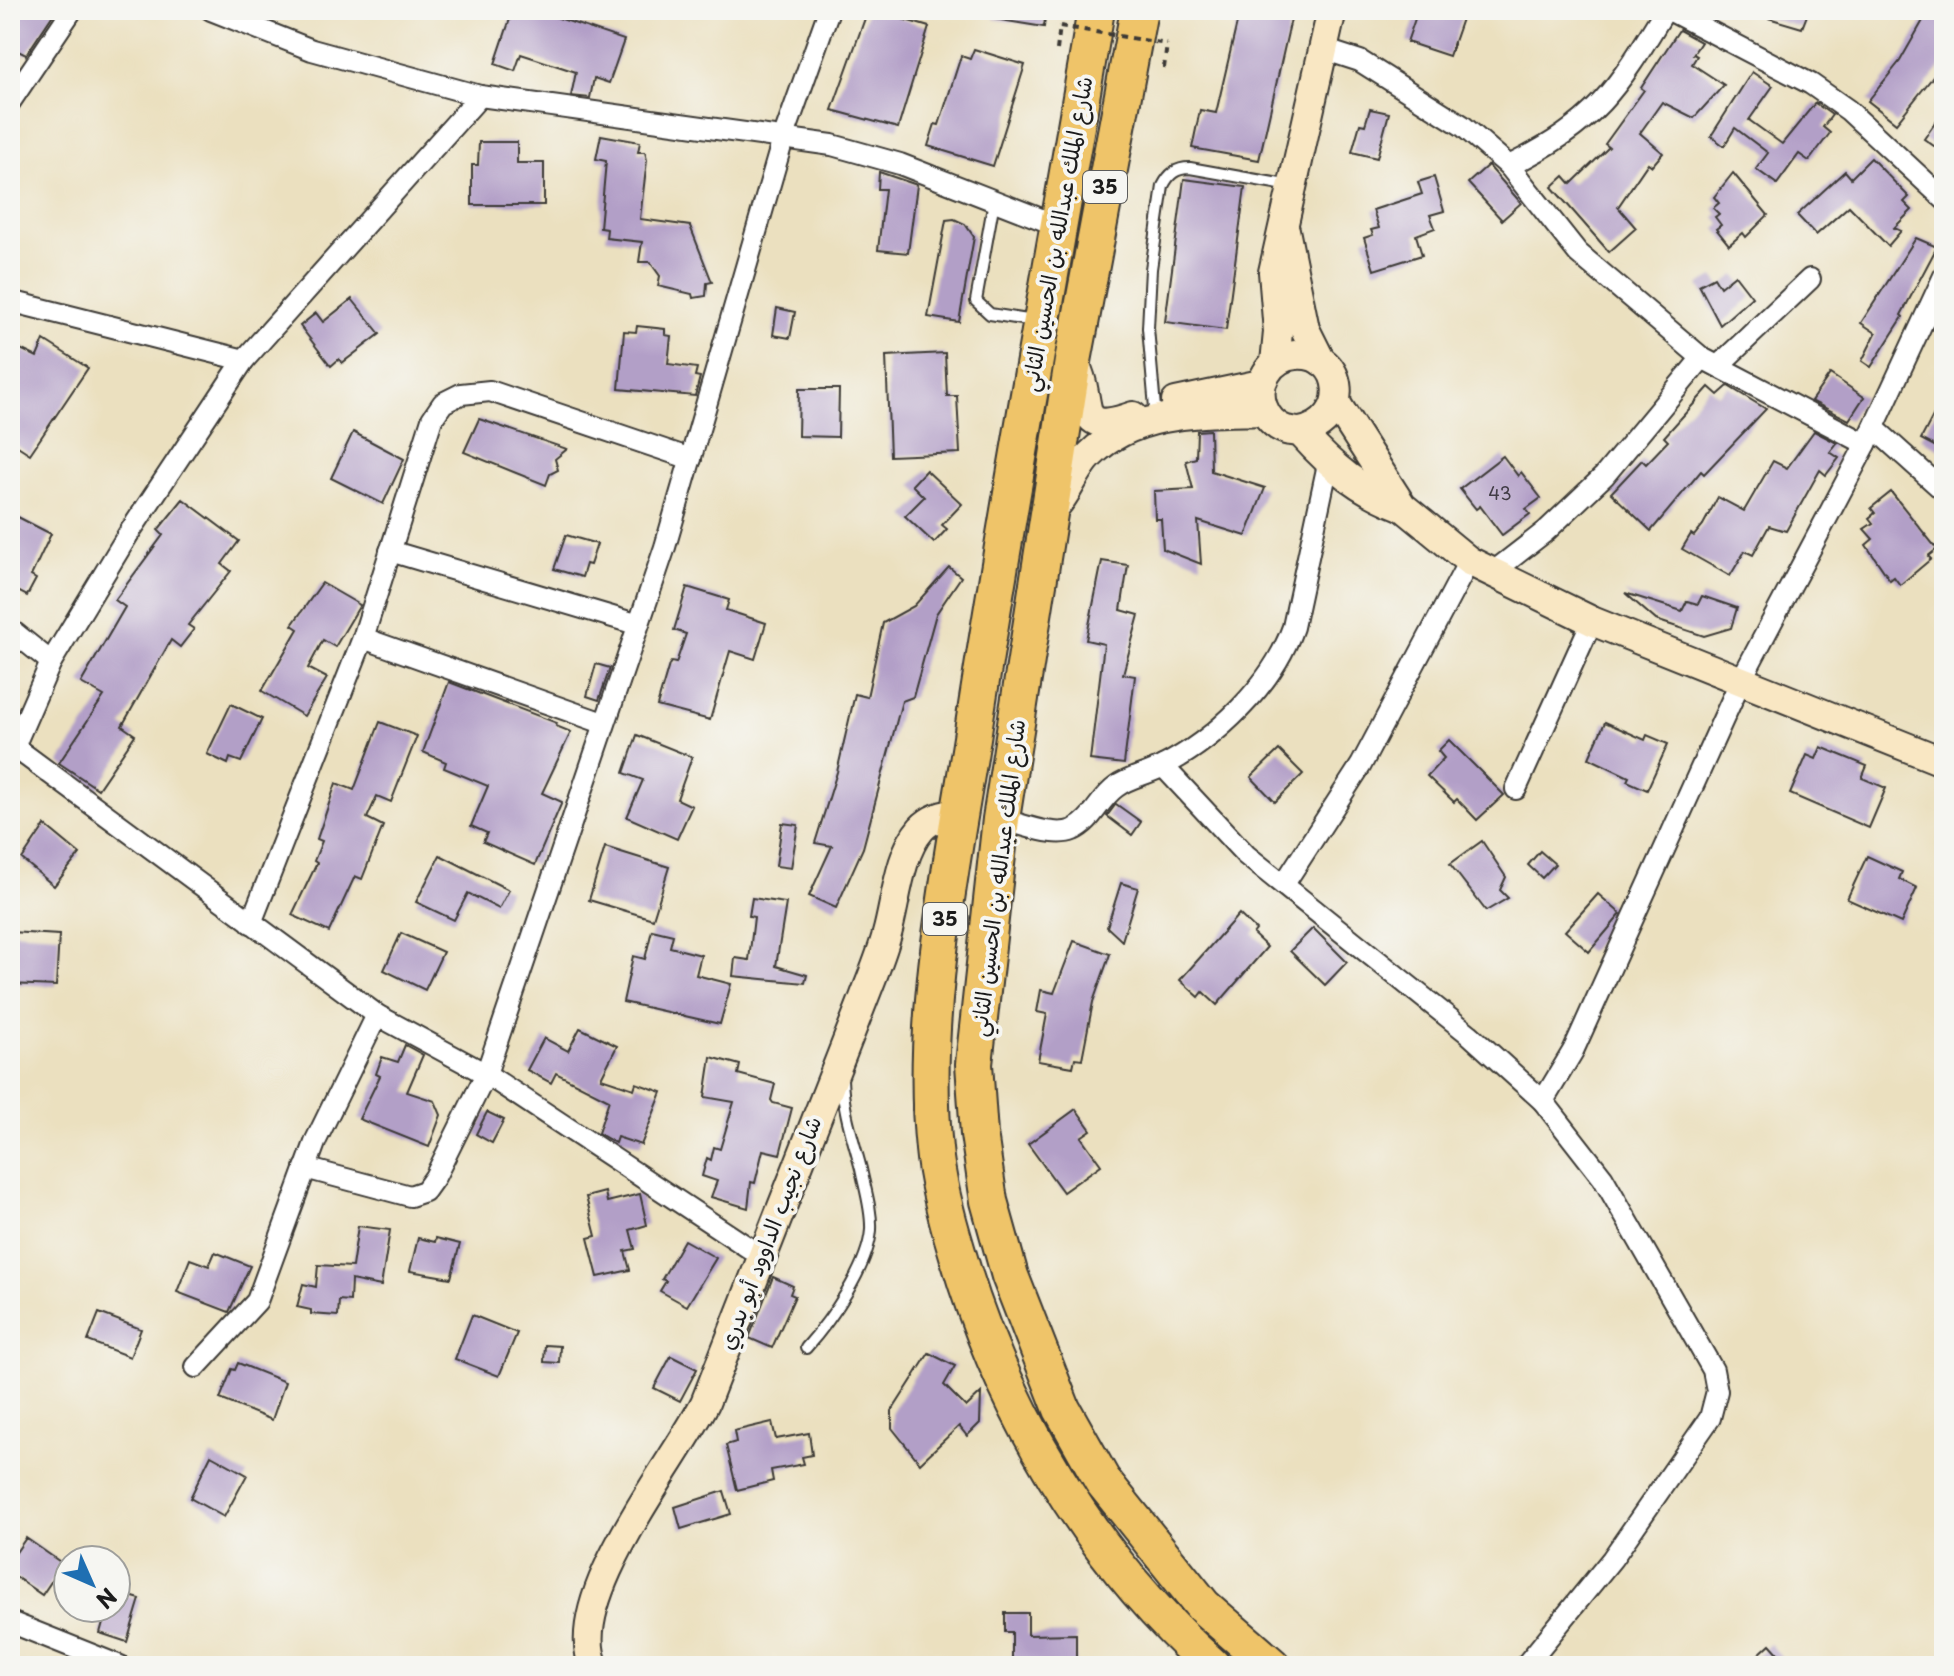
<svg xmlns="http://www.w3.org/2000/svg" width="1954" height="1676" font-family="'Playpen Sans','Playpen Sans Arabic',sans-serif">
  <rect width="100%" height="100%" fill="#f6f6f2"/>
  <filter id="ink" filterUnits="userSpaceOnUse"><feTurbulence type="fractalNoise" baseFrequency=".0125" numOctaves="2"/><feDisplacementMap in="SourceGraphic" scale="16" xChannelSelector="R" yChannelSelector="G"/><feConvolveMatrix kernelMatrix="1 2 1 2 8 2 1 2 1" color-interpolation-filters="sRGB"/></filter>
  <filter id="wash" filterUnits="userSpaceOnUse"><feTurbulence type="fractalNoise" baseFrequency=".006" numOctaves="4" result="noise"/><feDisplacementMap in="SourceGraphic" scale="32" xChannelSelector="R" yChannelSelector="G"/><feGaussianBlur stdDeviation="1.8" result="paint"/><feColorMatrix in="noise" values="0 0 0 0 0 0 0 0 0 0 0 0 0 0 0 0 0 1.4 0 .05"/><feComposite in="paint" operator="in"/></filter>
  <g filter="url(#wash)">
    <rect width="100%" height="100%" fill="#ebe0bf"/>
    <g id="blocks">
      <g fill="#b29fc7">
        <polygon points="15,10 56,10 26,55 10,47 10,19"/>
        <polygon points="513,10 535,10 624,40 609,83 594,78 590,98 571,96 576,72 521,54 515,71 495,64"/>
        <polygon points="868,10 902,10 899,18 929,27 898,128 832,110"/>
        <polygon points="995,10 1046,10 1044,27 994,19"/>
        <polygon points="1240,10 1293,10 1259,160 1192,148 1200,110 1216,113"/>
        <polygon points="1418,10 1465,10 1449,56 1407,42"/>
        <polygon points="1756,10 1809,10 1802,28 1755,14"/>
        <polygon points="1929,10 1944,10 1944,63 1896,123 1868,101 1900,61"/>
        <polygon points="1679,30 1701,42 1693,54 1697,56 1692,64 1724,85 1694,118 1662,102 1640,133 1663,153 1652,166 1648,163 1618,207 1636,228 1609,252 1552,187 1564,176 1571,184 1609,147 1605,144 1644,90 1641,88"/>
        <polygon points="974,49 1025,65 993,166 928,146 935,124 939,125 961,56 970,59"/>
        <polygon points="1752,72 1773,86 1749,120 1782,144 1815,103 1832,115 1823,127 1830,133 1809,161 1799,154 1777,184 1756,169 1768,153 1735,128 1724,146 1711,136"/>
        <polygon points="1370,109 1389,113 1377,158 1352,152 1360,124 1365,125"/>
        <polygon points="1944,110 1944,153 1924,139"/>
        <polygon points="601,135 640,142 638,152 645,152 647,160 640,219 690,226 712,282 707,283 706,296 693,298 692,294 658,286 660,276 650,262 639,262 642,242 606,238 607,229 600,228 606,161 596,159"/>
        <polygon points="479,142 517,142 517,163 544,163 544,205 472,205 472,165 478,165"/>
        <polygon points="1871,158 1909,197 1904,202 1912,210 1894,228 1901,231 1888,246 1849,206 1816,235 1797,215 1845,171 1851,178"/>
        <polygon points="1488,165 1521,203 1502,220 1468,183"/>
        <polygon points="879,172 917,185 908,253 878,250 885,189 878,189"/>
        <polygon points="1733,173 1768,215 1746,237 1743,233 1729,245 1716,229 1721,225 1715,217 1719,214 1713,208 1719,203 1714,197"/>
        <polygon points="1434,177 1444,211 1430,215 1435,228 1416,235 1422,255 1374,270 1364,238 1373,235 1371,230 1379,228 1373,210 1422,194 1418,182"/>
        <polygon points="1184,179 1245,187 1226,330 1165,322"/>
        <polygon points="954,219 965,224 974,237 959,322 928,317 946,220"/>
        <polygon points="1916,238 1937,247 1901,315 1903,317 1871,367 1862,361 1876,333 1861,323"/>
        <polygon points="1735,275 1752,297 1720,325 1699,285 1714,277 1720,287"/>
        <polygon points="352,299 380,334 342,363 339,359 331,366 300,326 316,313 323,322"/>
        <polygon points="777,308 795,312 790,338 773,335"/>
        <polygon points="637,326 665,329 665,335 671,336 668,364 697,368 695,376 700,377 695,396 619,389 624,331 636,332"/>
        <polygon points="44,340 88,368 30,454 10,441 10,344 37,357"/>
        <polygon points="945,353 947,396 957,396 960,453 890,456 886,356"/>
        <polygon points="1830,374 1864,397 1849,420 1811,401"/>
        <polygon points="1728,386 1766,409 1704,474 1701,471 1651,531 1611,493 1642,460 1646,464 1668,441 1664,437 1709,387 1718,395"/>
        <polygon points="799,389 839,389 838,437 798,436"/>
        <polygon points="1944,395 1944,451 1921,439"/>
        <polygon points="479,419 567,449 555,459 558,470 550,474 546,485 464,452"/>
        <polygon points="1210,430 1211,471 1265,488 1246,536 1198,521 1201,564 1163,549 1161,519 1155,519 1154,491 1193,489 1186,461 1196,458 1197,431"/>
        <polygon points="1814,431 1837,443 1830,452 1839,458 1826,475 1820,470 1786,531 1769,526 1753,555 1745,551 1730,576 1682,549 1691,534 1694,536 1703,525 1718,497 1744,511 1773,461 1787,468"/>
        <polygon points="353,432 404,459 383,504 331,478"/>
        <polygon points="1503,456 1518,476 1521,472 1541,498 1526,509 1530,514 1502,535 1480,506 1476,509 1460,489"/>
        <polygon points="926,470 962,504 942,525 947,529 934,543 905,516 924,497 912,485"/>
        <polygon points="1891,492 1937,549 1928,556 1931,559 1900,585 1894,577 1890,580 1866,545 1873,539 1864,529 1873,523 1869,518 1875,513 1871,508"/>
        <polygon points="183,499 239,541 222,564 231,571 188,625 194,629 180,647 171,640 122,726 135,735 98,789 59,763 104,696 81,683 125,607 115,600 163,535 158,530"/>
        <polygon points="18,517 51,534 31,576 36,579 27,596 10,587 10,533"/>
        <polygon points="566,535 597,544 590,565 586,564 582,577 554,569"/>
        <polygon points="1102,561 1128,565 1121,610 1139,615 1123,674 1135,676 1124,764 1090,760 1104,644 1086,640"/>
        <polygon points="949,567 961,577 936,614 913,697 902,701 863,848 836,908 809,896 832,846 815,843 837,772 855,694 867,697 883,623 914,606"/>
        <polygon points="322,583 360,605 335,647 323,640 308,668 327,678 304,716 262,691 298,629 292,625"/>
        <polygon points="687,587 729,600 726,610 766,623 755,659 730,651 710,720 657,706 669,665 671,662 676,663 686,634 674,630"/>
        <polygon points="1625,593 1682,611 1687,601 1698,604 1702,596 1737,608 1731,628 1704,636 1656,620"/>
        <polygon points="596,664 610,668 599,700 587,696"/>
        <polygon points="449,682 557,723 556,726 571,732 542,793 562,802 535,865 483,842 487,833 471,826 488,786 444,768 446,762 423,752"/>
        <polygon points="231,704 262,719 241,762 230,758 228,764 207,754"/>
        <polygon points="380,722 417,736 391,802 377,796 367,818 383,826 362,879 355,876 329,932 292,915 317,863 314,861 322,841 317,839 336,783 354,790"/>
        <polygon points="1605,722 1645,740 1647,735 1668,744 1647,790 1627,781 1629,777 1589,758"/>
        <polygon points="637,735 692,757 677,799 692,806 677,839 627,817 643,780 624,773"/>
        <polygon points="1449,740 1504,795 1477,820 1457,799 1454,802 1427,776 1444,758 1438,751"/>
        <polygon points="1821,747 1867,766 1862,778 1886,788 1869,828 1790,794 1807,755 1816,759"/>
        <polygon points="1279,750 1303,774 1275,802 1251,777"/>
        <polygon points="1116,804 1141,822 1132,835 1107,816"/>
        <polygon points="782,823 798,825 791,868 776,866"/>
        <polygon points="45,825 80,854 54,886 22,859"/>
        <polygon points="1482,841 1506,877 1500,890 1508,898 1486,911 1450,864"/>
        <polygon points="605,847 669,867 653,919 589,900"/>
        <polygon points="1540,851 1555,864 1542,878 1528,865"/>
        <polygon points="440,855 509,890 499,909 468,893 454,920 416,902"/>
        <polygon points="1867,856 1902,872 1899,879 1917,888 1901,923 1847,899"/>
        <polygon points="1121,883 1138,888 1122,941 1107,927"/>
        <polygon points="1598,894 1621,914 1589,952 1565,931"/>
        <polygon points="752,898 786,903 776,966 807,975 805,983 733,976 735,958 749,960 754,917 749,916"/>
        <polygon points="1239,914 1256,930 1253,934 1267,947 1217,1005 1203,992 1199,997 1180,980"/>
        <polygon points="1313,928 1347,962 1325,985 1290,951"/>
        <polygon points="652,930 673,935 670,947 701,955 696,975 731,984 720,1024 623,1002 633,956 645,959"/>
        <polygon points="10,932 59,935 56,986 10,984"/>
        <polygon points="401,933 443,952 425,990 384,970"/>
        <polygon points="1074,941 1110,954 1093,1002 1082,1059 1075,1058 1073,1067 1038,1061 1047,1014 1037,1012 1041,990 1054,993"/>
        <polygon points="580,1028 617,1046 601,1078 634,1089 636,1083 662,1092 641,1145 617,1137 615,1143 598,1133 609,1100 556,1073 551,1083 527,1070 544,1038 568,1051"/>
        <polygon points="405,1045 423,1055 407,1092 435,1101 441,1115 429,1147 359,1119 380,1076 376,1074 382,1057 398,1062"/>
        <polygon points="711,1057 740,1065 738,1074 775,1084 771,1100 773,1103 792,1108 780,1154 763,1150 755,1183 751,1182 748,1208 711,1197 717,1181 702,1176 707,1158 711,1160 714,1147 720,1149 734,1102 705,1097"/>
        <polygon points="1076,1109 1091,1130 1081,1137 1101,1165 1063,1192 1028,1144"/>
        <polygon points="487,1112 504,1120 492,1143 476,1134"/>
        <polygon points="605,1192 607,1202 640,1194 647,1225 630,1230 635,1249 625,1251 630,1270 598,1277 588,1238 596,1236 586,1197"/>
        <polygon points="358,1226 390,1230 381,1286 351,1280 350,1301 339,1300 338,1316 311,1314 311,1310 297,1307 303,1284 316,1287 318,1265 352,1267"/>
        <polygon points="418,1238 435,1242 436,1238 460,1244 451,1278 410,1271"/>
        <polygon points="684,1240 716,1258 687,1306 660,1291 666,1281 662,1279"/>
        <polygon points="215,1252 250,1266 229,1312 177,1292 190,1259 209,1266"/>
        <polygon points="773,1277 793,1286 790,1294 795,1296 772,1348 749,1338"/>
        <polygon points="99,1313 141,1329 130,1357 88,1341"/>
        <polygon points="472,1315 517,1333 499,1376 455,1359"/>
        <polygon points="545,1345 560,1346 559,1363 544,1362"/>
        <polygon points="929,1353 955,1366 944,1385 966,1407 981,1393 980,1423 967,1436 959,1426 920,1463 892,1428 892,1411"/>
        <polygon points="671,1356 697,1369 680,1401 654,1388"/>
        <polygon points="238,1363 285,1382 272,1420 220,1399 232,1369 235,1370"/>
        <polygon points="772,1422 776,1439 809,1433 812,1455 802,1457 804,1464 771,1470 773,1481 737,1490 726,1445 736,1442 734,1431"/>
        <polygon points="211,1455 247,1475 224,1517 190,1498"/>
        <polygon points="724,1491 731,1514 681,1529 675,1507"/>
        <polygon points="26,1538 63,1564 42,1595 10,1573 10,1561"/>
        <polygon points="116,1592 140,1599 127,1642 100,1633 107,1608 116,1608"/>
        <polygon points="1005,1613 1028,1613 1028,1635 1076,1634 1076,1666 1012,1666 1012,1632 1005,1632"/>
        <polygon points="1770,1644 1790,1666 1746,1666"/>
      </g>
    </g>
  </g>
  <g filter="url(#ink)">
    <use href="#blocks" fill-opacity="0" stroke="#3b3934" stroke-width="2"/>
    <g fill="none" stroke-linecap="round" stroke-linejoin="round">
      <g stroke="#3b3934" stroke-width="14">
        <g id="lane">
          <polyline points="994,201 976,301 990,314 1034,321"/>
          <path d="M1155 408 1148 328 1151 269 1163 186C1169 174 1176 168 1190 168L1291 186"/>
          <path d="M806 1348C830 1321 868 1268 871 1230 872 1210 865 1189 861 1169 853 1138 843 1111 842 1079"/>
        </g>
      </g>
      <g stroke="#3b3934" stroke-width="24">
        <g id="street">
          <polyline points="211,10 312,50 480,96 832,145 900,164 1059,226"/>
          <polyline points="1669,10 1811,84 1848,110 1944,199"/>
          <polyline points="1323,49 1360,61 1463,126 1509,166 1578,253 1702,358 1866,444"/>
          <polyline points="10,102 72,10"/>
          <path d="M1509 166C1596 123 1616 91 1665 10"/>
          <polyline points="10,301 244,360"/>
          <polyline points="1718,366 1810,279"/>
          <polyline points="1874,428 1944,491"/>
          <polyline points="390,551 636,624"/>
          <polyline points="1492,573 1546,531 1604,476 1702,358"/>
          <polyline points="10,629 51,662"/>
          <polyline points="363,638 603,723"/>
          <polyline points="13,746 377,1015 486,1074 761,1256"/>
          <polyline points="10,756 51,662 129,533 244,360 480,96"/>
          <polyline points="1163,766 1246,855 1469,1034 1543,1101 1603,1178 1713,1370 1717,1391 1710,1418 1612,1559 1525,1666"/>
          <polyline points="1516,789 1592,621"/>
          <path d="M1001 819C1021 824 1054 838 1073 830 1093 821 1099 799 1116 787 1129 777 1146 775 1161 767 1215 740 1273 685 1293 627L1328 464"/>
          <polyline points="1284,884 1361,765 1469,561"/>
          <polyline points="251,923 363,638 432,419 443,403 461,394 490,391 691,459"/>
          <polyline points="1543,1101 1573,1051 1740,682 1866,444 1944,276"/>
          <polyline points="305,1168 410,1196 425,1191 435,1177 486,1074 665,547 783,139 829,10"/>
          <polyline points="196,1367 257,1301 316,1140 377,1015"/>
          <polyline points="10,1622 120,1666"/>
        </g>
      </g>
      <g stroke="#3b3934" stroke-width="32">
        <g id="secondary">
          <polyline points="1285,230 1305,329 1321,361"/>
          <polyline points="1275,363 1278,332 1273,272 1332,10"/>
          <path d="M1075 364C1095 401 1071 438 1133 416"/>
          <polyline points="1176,402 1261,384"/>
          <polyline points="1336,403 1402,506 1469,561 1592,621 1944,762"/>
          <path d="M1300 432C1353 422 1346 351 1296 355 1283 356 1272 363 1266 374 1254 394 1263 422 1286 430 1293 432 1297 430 1303 435 1333 468 1360 490 1401 506"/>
          <path d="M1052 510C1069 494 1074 471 1090 455 1135 409 1206 413 1264 411"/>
          <path d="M594 1666C563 1600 674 1464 705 1403L864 998C872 977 881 956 887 934 896 902 899 854 921 829 932 817 945 814 960 814"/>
        </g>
      </g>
      <g stroke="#3b3934" stroke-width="40">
        <g id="highway">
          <path d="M1096 10C1055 253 1009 495 972 738 951 870 920 1016 934 1149 937 1183 947 1219 957 1252 1002 1409 1090 1557 1212 1666"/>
          <polyline points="1139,10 1073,361 1001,819 974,1064 979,1134 989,1201 1010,1276 1062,1409 1102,1480 1203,1606 1272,1666"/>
        </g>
      </g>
      <g stroke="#3b3934" stroke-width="4" stroke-dasharray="6 6" stroke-linecap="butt">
        <polyline points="1057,50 1060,26"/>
        <polyline points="1164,68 1167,44"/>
      </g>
      <use href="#lane" stroke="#fff" stroke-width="10"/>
      <use href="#street" stroke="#fff" stroke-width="20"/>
      <use href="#secondary" stroke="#f9e7c3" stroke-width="28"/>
      <use href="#highway" stroke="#efc469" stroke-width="36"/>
      <polyline stroke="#3b3934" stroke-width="4" stroke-dasharray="6 6" stroke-linecap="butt" points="1060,26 1167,44"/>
    </g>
  </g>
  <g text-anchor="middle" stroke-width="8" stroke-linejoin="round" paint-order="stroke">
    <g font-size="18" fill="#423d47">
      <text x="1500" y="500">43</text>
    </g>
    <g fill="#f6f6f2" stroke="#5d5d5c" stroke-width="2">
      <rect x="1083" y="171" width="44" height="32" rx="6"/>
      <rect x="923" y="903" width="44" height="32" rx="6"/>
    </g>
    <g font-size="20" font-weight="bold" fill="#1c1c1c">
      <text x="1105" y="194">35</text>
      <text x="945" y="926">35</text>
    </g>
    <g font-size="22" fill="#1c1c1c" stroke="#f6f6f2">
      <text transform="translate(1057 234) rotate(-80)" y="8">شارع الملك عبدالله بن الحسين الثاني</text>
      <text transform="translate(998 878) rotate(-83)" y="8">شارع الملك عبدالله بن الحسين الثاني</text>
      <text transform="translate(770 1233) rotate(-69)" y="8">شارع نجيب الداوود أبو بدري</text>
    </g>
  </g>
  <rect width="1954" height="1676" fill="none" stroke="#f6f6f2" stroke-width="40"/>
  <g transform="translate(92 1584) rotate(135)"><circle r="38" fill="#f6f6f2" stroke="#9f9f9c" stroke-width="2"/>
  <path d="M0-6L14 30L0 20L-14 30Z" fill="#1f6fb2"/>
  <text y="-12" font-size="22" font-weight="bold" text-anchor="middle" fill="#1c1c1c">N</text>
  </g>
</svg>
